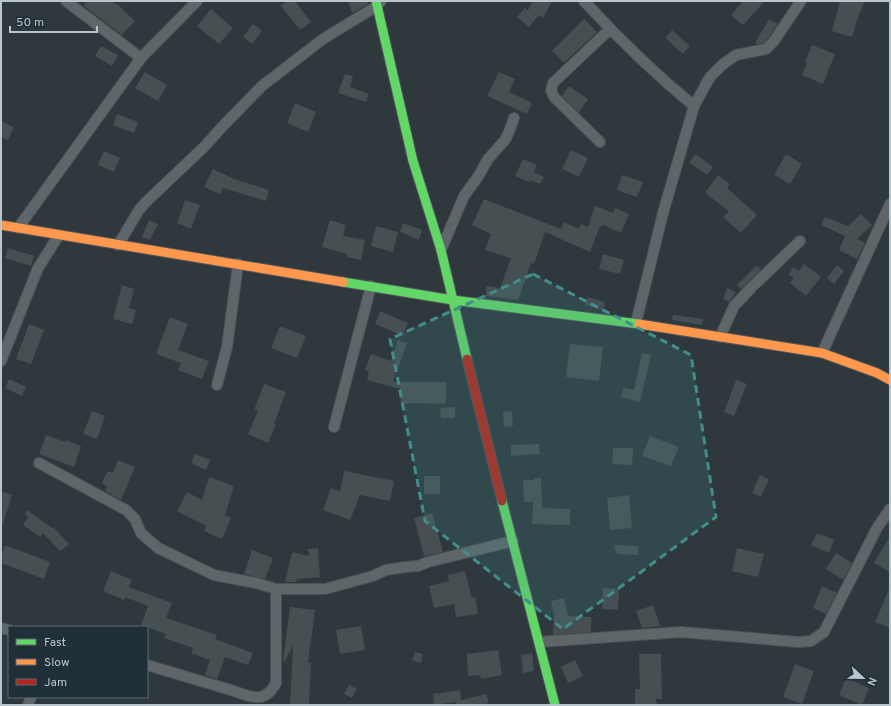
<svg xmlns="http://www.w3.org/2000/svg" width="891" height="706" font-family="Overpass,sans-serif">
  <rect width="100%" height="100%" fill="#2e383d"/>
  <g fill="#464f52">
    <polygon points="86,1 110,1 118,5 135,21 122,35 84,6"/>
    <polygon points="287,1 295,1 311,22 300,30 281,6"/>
    <polygon points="348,1 368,1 368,4 352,13"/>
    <polygon points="533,1 552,1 543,18 539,15 529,27 517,17 525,8 528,10"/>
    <polygon points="743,1 765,1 743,25 731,15"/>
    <polygon points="840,1 865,1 858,17 852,37 832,31"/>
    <polygon points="211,9 233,28 219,44 197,26"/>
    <polygon points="584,19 597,32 564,63 552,51"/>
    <polygon points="769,19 778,24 769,37 763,43 757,44 755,43"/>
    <polygon points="253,24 262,31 252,44 243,37"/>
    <polygon points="672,30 690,46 683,54 665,38"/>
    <polygon points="812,45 835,54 823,84 802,75 807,63 805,62"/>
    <polygon points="101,46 118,55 112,66 95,56"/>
    <polygon points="145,72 167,85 158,101 135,88"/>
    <polygon points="499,72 515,79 509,92 532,103 527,114 487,96"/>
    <polygon points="345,74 353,76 350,87 369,94 366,102 338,93"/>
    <polygon points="569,86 588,99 579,113 562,96"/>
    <polygon points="295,103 316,112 308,132 287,123"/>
    <polygon points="117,114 138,122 134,133 113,125"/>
    <polygon points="1,121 14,127 8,140 1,137"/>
    <polygon points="571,150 588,158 579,177 562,169"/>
    <polygon points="104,151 120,158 114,172 98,165"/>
    <polygon points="696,154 713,167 707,175 689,162"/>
    <polygon points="786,154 802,164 790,184 774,175"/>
    <polygon points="523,159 537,165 534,172 544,177 540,184 530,180 529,182 515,176"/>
    <polygon points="213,169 234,179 269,190 266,201 223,188 220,194 204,187"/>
    <polygon points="622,175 643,182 637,197 617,190"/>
    <polygon points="718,175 730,184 727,188 757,215 741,233 723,217 729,211 705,193"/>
    <polygon points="484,199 561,229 564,222 579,229 581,224 588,227 595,206 613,213 615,208 629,214 621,233 603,225 603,226 600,226 590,252 545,232 534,264 531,263 518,300 486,296 486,286 500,288 511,258 485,250 491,234 472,225"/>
    <polygon points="185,200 200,205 191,229 177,223"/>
    <polygon points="861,214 872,225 857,239 865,243 857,259 839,250 845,236 821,225 825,217 848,226"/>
    <polygon points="149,220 158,224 150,240 142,237"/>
    <polygon points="330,220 346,225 343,236 365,240 361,260 347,257 347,254 322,247"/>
    <polygon points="403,223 422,230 419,240 400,232"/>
    <polygon points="376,226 398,232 393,252 371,246"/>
    <polygon points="8,248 34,256 31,266 5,258"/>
    <polygon points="603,254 624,260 620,274 599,269"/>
    <polygon points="804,264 821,277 806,296 790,283 794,278 789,275 793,267 799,271"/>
    <polygon points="757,265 761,270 741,289 737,285"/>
    <polygon points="837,265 844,271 834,284 827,278"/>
    <polygon points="122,285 134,289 129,308 136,310 132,324 113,319"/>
    <polygon points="727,288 736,292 729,302 723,299"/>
    <polygon points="588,297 605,302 603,310 585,305"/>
    <polygon points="380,311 408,323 403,336 375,324"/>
    <polygon points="673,315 703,319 702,325 672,320"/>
    <polygon points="170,317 188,324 178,350 209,361 202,379 178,370 181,363 156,354"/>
    <polygon points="29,324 44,330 31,364 16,359"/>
    <polygon points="280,326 306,336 297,358 271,348"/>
    <polygon points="398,340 407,343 393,382 446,382 446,404 411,403 401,405 400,389 367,380 369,372 365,370 371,354 391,361"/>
    <polygon points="570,344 603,347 599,381 566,377"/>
    <polygon points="642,353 651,355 640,402 621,397 623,388 634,390"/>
    <polygon points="9,379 26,387 22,396 5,388"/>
    <polygon points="736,380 747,384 734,416 724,412"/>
    <polygon points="264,384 286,392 274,424 276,424 268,443 248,434 258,411 254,410"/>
    <polygon points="455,407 455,418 441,418 440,408"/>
    <polygon points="92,411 105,416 97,439 83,434"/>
    <polygon points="512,411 513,426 504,427 503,412"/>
    <polygon points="46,435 65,442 65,440 81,446 74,467 39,454"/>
    <polygon points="650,436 679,447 671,466 642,456"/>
    <polygon points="539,444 540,454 511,456 511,445"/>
    <polygon points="613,448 633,448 632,465 612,464"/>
    <polygon points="195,454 210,460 206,470 191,463"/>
    <polygon points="118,460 135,467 121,500 105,491 107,486 102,483 108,471 113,473"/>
    <polygon points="344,471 394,481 390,501 360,495 350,520 323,510 331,488 340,492"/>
    <polygon points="760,475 769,479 761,497 752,493"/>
    <rect x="424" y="476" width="16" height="18"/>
    <polygon points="209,477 234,486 225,515 231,518 222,539 204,531 206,526 177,511 187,492 202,500"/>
    <polygon points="534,478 541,478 542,508 570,509 570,525 532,524 533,502 524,502 523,480 534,480"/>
    <polygon points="1,491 12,495 3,524 1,524"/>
    <polygon points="629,495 632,528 610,530 607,498"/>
    <polygon points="27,510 52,528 53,527 69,544 62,550 59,550 43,533 40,537 23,525 28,517 25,513"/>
    <polygon points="432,513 443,552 424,556 414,518"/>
    <polygon points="817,533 834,540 829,553 811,545"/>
    <polygon points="890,536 890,572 874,563"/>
    <polygon points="5,545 50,562 44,579 1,563 1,556"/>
    <polygon points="614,545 638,546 638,555 617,554"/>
    <polygon points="318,548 320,577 297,579 296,582 285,582 292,552 309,556 308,549"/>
    <polygon points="737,548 764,554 758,577 732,571"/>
    <polygon points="252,550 273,558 265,579 244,574"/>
    <polygon points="836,553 852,563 843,580 826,569"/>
    <polygon points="111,571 132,580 129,587 172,603 166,618 217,635 215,639 253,653 248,665 225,657 217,679 205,675 210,660 191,653 193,648 164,638 166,634 141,625 148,606 125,597 124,600 103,591"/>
    <polygon points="465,571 472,598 475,597 478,614 456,617 454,604 434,608 429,586 449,581 448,575"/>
    <polygon points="822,586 837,593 826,614 813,608"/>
    <polygon points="890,587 890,628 875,622"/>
    <polygon points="603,588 619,589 618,610 602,609"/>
    <polygon points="564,598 568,616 591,617 591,632 553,635 554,616 551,601"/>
    <polygon points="653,605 660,626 642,628 636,611"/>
    <polygon points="290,607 315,610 308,663 311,663 309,705 290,705 293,645 285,661 283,661"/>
    <polygon points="361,626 365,650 340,654 336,630"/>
    <polygon points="498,650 502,675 481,679 480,675 468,676 467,654"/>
    <polygon points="415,652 423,654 421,663 412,660"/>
    <polygon points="532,653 534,671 523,673 521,655"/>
    <polygon points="639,654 661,654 662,699 656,699 657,705 635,705 635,689 640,689"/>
    <polygon points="575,660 583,676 568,683 561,667"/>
    <polygon points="795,664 814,671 802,704 783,697"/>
    <polygon points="846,678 869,688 862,705 839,695"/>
    <polygon points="349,685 357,689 352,698 344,694"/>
    <polygon points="460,690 461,700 486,694 489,703 480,705 456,705 456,702 434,705 433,694"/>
  </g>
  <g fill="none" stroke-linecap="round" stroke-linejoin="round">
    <g stroke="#4c5357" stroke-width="12">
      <g id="street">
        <polyline points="66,1 141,58"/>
        <path d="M584 1C618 38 655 74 694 106"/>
        <polyline points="600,142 554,97 551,90 553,83 610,29"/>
        <polyline points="18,228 141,58 197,1"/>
        <polyline points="118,245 139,210 146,202 205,146 222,127 262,86 323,39 377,6 381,1"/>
        <polyline points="441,250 464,196 479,175 488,159 505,140 509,132 514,118"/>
        <polyline points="636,323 663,213 694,106 710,77 722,65 736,55 766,49 774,41 801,1"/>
        <polyline points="720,337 734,306 752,287 800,241"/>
        <polyline points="822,353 890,204"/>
        <polyline points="1,361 38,268 59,235"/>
        <polyline points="217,385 227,347 238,264"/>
        <polyline points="334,427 371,286"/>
        <polyline points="39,463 126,510 135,519 141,533 158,548 214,575 256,583 276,589 325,589 373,576 386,570 406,567 418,566 428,562 513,541"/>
        <polyline points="1,628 9,630"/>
        <polyline points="539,642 681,632 798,642 811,641 824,632 877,528 890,509"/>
        <path d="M147 665 234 691C252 698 266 703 276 683V589"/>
        <polyline points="28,705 31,697"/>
      </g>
    </g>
    <g stroke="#4c5357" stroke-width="11">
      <g id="fast">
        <polyline points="376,1 413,161 441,250 467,359"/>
        <polyline points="343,282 453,300 639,324"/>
        <polyline points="502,501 555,705"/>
      </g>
    </g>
    <g stroke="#4c5357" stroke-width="11">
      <g id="slow">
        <polyline points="1,225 343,282"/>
        <polyline points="639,324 822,353 877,373 890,380"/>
      </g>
    </g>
    <g stroke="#4c5357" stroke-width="11">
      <polyline id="jam" points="467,359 502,501"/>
    </g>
    <use href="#street" stroke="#5e666a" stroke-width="10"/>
    <use href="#fast" stroke="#63d668" stroke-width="9"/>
    <use href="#slow" stroke="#ff974d" stroke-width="9"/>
    <use href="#jam" stroke="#b3261e" stroke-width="9"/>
  </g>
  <path fill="#428e8a" fill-opacity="0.2" stroke="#428e8a" stroke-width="3" stroke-dasharray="8 5" stroke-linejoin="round" d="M533 274 691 355 716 517 563 629 425 521 390 339Z"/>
  <rect width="891" height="706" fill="none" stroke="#b9c5cc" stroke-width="4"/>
  <rect x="8" y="626" width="140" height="72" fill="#202f38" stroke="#5d6b73"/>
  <rect x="16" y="639" width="20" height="6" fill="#63d668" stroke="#5d6b73"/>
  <text x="44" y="646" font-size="12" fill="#b9c5cc">Fast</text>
  <rect x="16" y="659" width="20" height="6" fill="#ff974d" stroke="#5d6b73"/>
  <text x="44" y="666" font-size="12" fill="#b9c5cc">Slow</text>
  <rect x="16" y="679" width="20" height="6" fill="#b3261e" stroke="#5d6b73"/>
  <text x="44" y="686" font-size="12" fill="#b9c5cc">Jam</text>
  <g transform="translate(863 678) rotate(112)" stroke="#202f38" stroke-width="3" paint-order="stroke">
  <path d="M0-3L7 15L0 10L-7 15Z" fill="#b9c5cc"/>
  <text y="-6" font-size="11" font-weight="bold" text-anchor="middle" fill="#b9c5cc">N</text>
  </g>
  <path d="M10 26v6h87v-6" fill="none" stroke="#b9c5cc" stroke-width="2"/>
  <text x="16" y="26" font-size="12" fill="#b9c5cc" stroke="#202f38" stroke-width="3" paint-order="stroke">50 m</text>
</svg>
